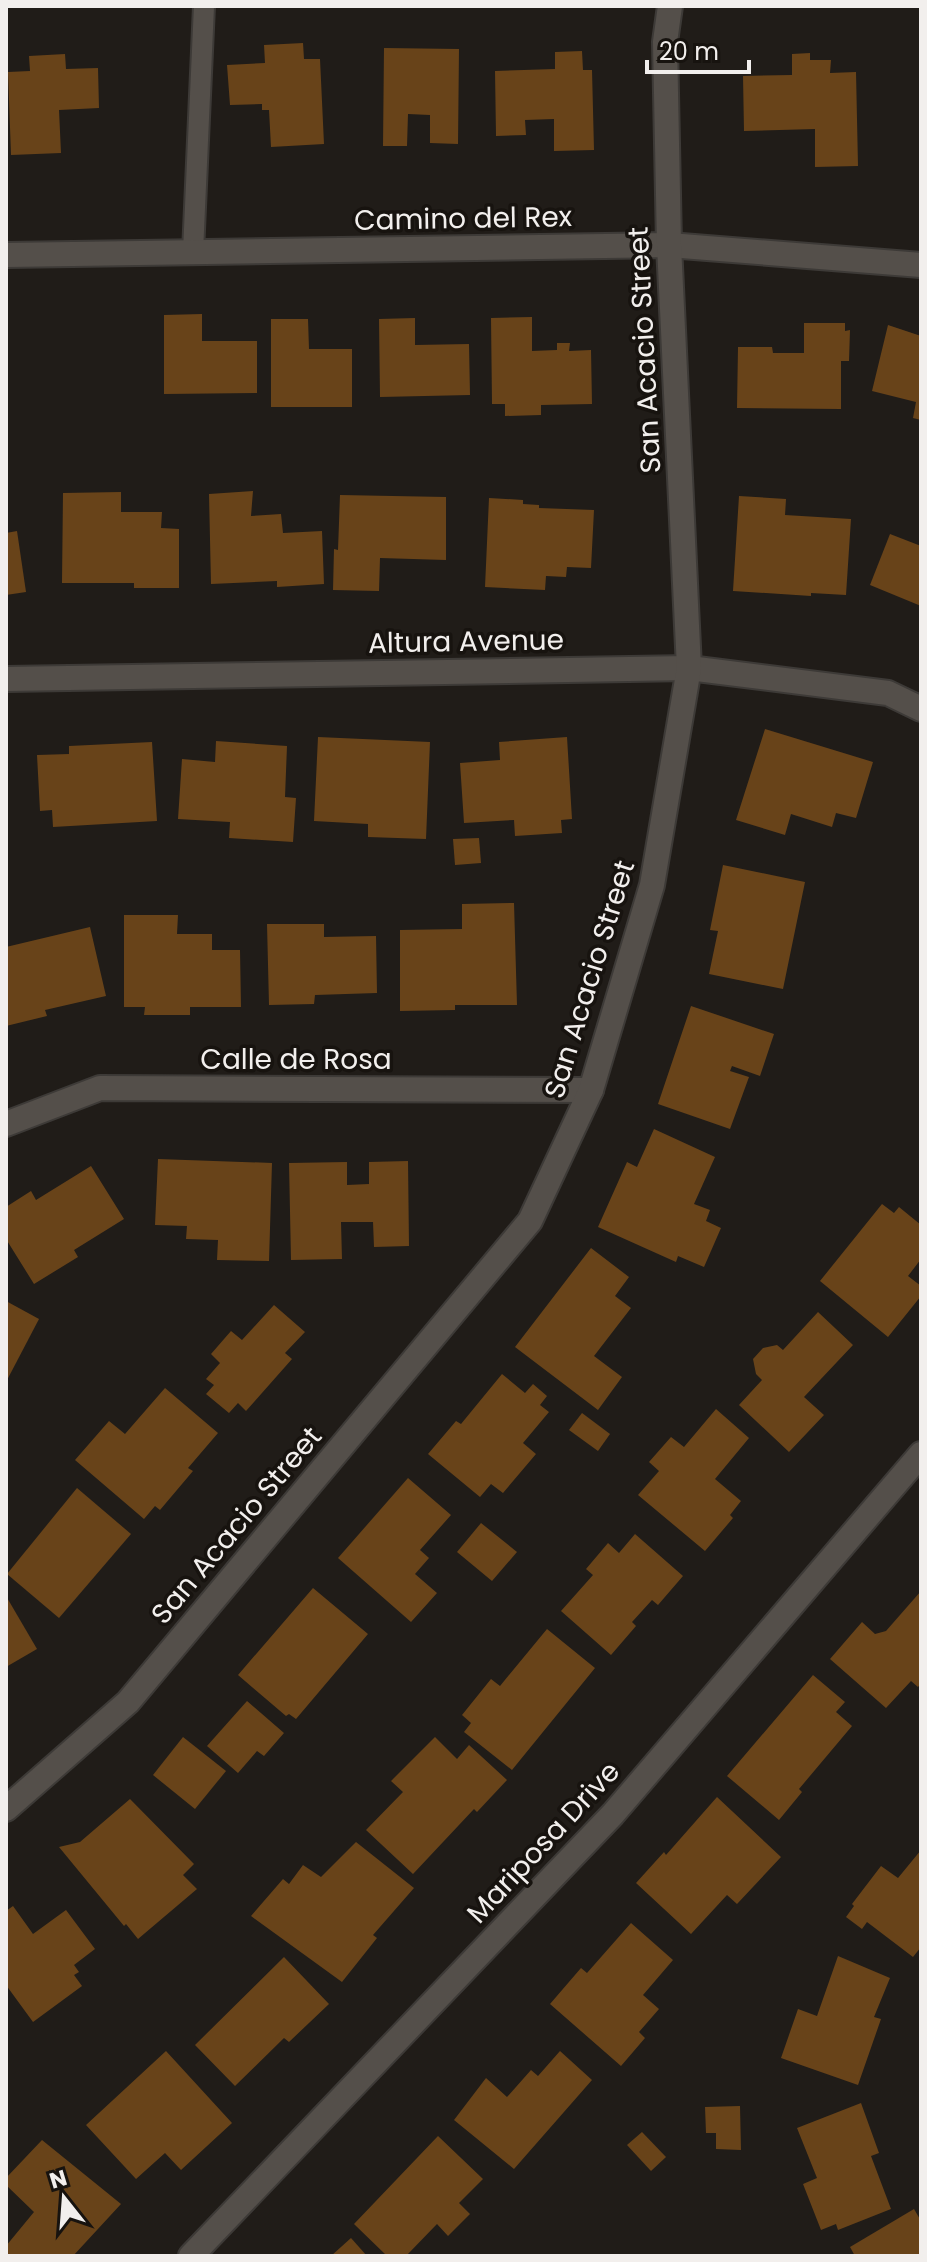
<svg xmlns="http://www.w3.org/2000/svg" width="927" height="2262" font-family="Poppins,sans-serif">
  <rect width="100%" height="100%" fill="#201c18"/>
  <g fill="#684319">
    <polygon points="303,43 304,59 320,59 324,144 271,147 269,110 262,110 262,104 230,105 227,65 265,63 264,45"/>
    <polygon points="384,48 459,49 458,144 430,143 430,115 408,114 407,146 383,146"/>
    <polygon points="582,51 583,70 592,70 594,150 554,151 554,119 525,120 526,135 496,136 495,71 555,69 555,52"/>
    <polygon points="810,53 810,60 831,60 830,73 856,72 858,166 815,167 815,129 744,131 743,76 792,75 792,54"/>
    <polygon points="65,54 66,69 98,68 99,108 59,110 61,153 11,155 8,72 30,71 29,56"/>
    <polygon points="202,314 202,341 257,341 257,393 164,394 164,315"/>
    <polygon points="532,317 532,351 557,350 557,343 570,343 569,351 591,350 592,404 541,405 541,415 505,416 505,404 492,404 491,318"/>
    <polygon points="415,318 415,345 469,344 470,395 380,397 379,319"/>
    <polygon points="271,319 308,319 309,349 352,349 352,407 271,407"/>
    <polygon points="804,323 845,323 845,331 850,330 849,361 841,361 841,409 737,408 738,347 772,347 773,353 804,353"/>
    <polygon points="888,325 921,336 921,420 913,418 916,402 872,391"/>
    <polygon points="253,491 251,516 281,514 283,533 322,531 324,584 277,587 277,581 211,584 209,494"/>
    <polygon points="121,492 121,512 162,512 161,528 179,529 179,588 134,588 134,583 62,583 63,493"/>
    <polygon points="340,495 446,497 446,560 380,558 379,591 333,590 334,549 338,550"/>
    <polygon points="739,496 786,499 785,515 851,519 846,595 811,593 811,596 733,591"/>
    <polygon points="489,498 523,500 523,504 539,505 539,508 594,510 591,568 567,567 566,577 546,576 545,590 485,587"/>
    <polygon points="17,531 26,592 6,595 6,533"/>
    <polygon points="890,534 921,546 921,606 870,585"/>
    <polygon points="765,729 873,762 856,818 836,813 832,827 791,814 785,835 736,820"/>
    <polygon points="318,737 430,742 426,839 368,837 368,824 314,821"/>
    <polygon points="567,737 572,819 561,820 562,833 515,836 514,820 464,823 460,763 500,760 499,742"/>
    <polygon points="216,741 287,746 285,797 296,798 293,842 229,838 230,822 178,819 182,759 215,762"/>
    <polygon points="152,742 157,821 53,827 52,810 40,811 37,755 69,754 69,746"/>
    <polygon points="479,838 481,863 455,865 453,839"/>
    <polygon points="723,865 805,882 783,989 709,974 718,931 710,930"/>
    <polygon points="514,903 517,1005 455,1005 455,1010 400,1011 400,930 462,929 462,904"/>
    <polygon points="124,915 178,915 177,934 212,934 212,950 240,950 241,1007 190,1007 190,1015 144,1015 145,1007 124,1007"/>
    <polygon points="267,924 324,924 324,937 376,936 377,993 315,995 314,1004 269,1005"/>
    <polygon points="90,927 106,996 45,1010 47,1016 6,1026 6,947"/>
    <polygon points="691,1006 774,1034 760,1076 732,1066 730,1071 749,1077 730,1129 658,1104"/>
    <polygon points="654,1129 715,1157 694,1204 710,1210 706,1221 721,1228 704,1267 678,1256 676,1262 598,1227 627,1162 637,1167"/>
    <polygon points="158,1159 272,1163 269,1261 217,1260 218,1240 186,1239 187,1226 155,1225"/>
    <polygon points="408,1161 409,1246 374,1247 373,1222 341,1222 342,1259 291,1260 289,1163 347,1162 347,1185 369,1184 369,1162"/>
    <polygon points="91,1166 124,1219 74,1250 78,1257 34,1284 6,1239 6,1207 31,1191 36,1200"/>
    <polygon points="882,1204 894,1213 899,1207 921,1225 921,1259 908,1276 921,1286 921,1296 888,1337 820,1281"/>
    <polygon points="591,1248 629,1277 615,1296 631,1308 594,1356 622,1377 598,1410 515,1347"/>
    <polygon points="6,1301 39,1319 6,1382"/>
    <polygon points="274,1305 305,1332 285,1353 292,1359 246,1411 238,1403 229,1413 206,1394 214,1385 206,1379 220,1363 211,1354 231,1331 242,1340"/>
    <polygon points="818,1312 853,1345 804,1397 824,1415 789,1452 739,1405 762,1380 756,1374 753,1359 763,1348 777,1345 783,1350"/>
    <polygon points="502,1374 525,1393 533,1384 547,1396 540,1405 549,1412 523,1443 536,1454 503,1493 491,1484 480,1497 428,1454 456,1421 461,1424"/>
    <polygon points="165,1388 218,1433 188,1468 193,1471 160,1510 155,1506 144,1519 75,1460 109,1421 125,1434"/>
    <polygon points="716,1409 749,1438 715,1479 741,1501 730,1515 733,1518 705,1551 638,1495 659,1471 649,1462 671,1437 684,1447"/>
    <polygon points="582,1413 610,1434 598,1451 569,1430"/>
    <polygon points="408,1478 451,1515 420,1550 429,1558 415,1574 437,1593 411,1622 338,1558"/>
    <polygon points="77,1488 131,1534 59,1618 7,1574"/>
    <polygon points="481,1523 517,1552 492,1581 457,1552"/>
    <polygon points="635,1534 683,1576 658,1605 652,1600 632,1622 636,1626 611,1655 561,1611 593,1575 586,1569 608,1543 619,1553"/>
    <polygon points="313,1588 368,1634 296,1719 289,1714 286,1716 238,1675"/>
    <polygon points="921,1591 921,1683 918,1687 911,1681 886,1708 830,1659 862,1622 875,1634 886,1631"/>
    <polygon points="6,1596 37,1649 6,1667"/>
    <polygon points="547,1629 595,1668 512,1770 464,1732 471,1723 462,1715 491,1679 500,1686"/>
    <polygon points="813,1675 845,1702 836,1712 852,1726 799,1789 802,1792 779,1820 727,1776"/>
    <polygon points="247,1701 284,1733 264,1756 257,1751 238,1773 207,1746"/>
    <polygon points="183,1737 226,1771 195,1809 153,1775"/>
    <polygon points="435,1737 457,1759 469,1745 507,1780 477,1812 474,1809 413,1874 366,1830 403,1792 391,1781"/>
    <polygon points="717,1797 781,1857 737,1904 727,1895 691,1934 636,1883 664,1852 666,1855"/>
    <polygon points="130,1799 194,1864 183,1875 197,1889 138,1939 126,1924 124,1926 59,1847 80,1842"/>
    <polygon points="356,1842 414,1888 373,1935 377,1938 342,1982 251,1916 283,1879 289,1884 303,1865 321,1877"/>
    <polygon points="921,1850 921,1947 913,1957 867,1922 862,1929 846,1917 854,1906 852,1904 881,1866 898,1878"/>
    <polygon points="13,1906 33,1934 66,1910 95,1949 74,1965 79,1972 74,1975 82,1986 33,2022 6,1985 6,1911"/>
    <polygon points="631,1923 673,1960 643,1995 659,2009 639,2032 645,2038 621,2066 550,2004 581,1968 587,1973"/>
    <polygon points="838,1956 890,1978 874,2017 881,2019 858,2085 781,2058 798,2009 817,2016"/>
    <polygon points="284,1957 329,2004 289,2042 284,2038 235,2086 195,2045"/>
    <polygon points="166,2051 232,2123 181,2170 165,2153 136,2179 86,2125"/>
    <polygon points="560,2051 592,2080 514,2169 454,2120 486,2078 507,2097 531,2070 538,2076"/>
    <polygon points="861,2103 879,2153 871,2156 891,2209 838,2230 836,2224 821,2230 803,2184 817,2178 797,2128"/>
    <polygon points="740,2106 741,2150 716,2149 716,2133 706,2133 705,2107"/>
    <polygon points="642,2132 666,2157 651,2171 627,2145"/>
    <polygon points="438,2136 483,2179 459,2203 470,2214 448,2236 437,2224 406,2256 387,2256 354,2224"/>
    <polygon points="42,2140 121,2204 73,2256 6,2256 6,2246 34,2212 6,2185 6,2178"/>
    <polygon points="914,2209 921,2221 921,2256 855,2256 850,2247"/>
    <polygon points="351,2238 367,2256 331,2256"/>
  </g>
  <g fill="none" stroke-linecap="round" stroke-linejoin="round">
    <g stroke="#3d3a37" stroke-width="24">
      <polyline id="service" points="193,252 204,6"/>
    </g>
    <g stroke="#3d3a37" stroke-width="28">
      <g id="minor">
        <polyline points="6,255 669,245 921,265"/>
        <polyline points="6,679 689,668 888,693 921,709"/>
        <polyline points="6,1124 100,1088 591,1090"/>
        <polyline points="6,1809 128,1702 530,1221 591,1090 652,885 689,668 669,245 665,42 670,6"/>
        <polyline points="191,2256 613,1814 921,1454"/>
      </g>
    </g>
    <use href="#service" stroke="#544f4a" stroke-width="20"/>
    <use href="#minor" stroke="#544f4a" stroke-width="24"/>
  </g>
  <g text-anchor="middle" stroke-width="7" stroke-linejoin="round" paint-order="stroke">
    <g font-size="28" fill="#f2efed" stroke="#17130f">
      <text transform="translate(463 218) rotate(-1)" y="10">Camino del Rex</text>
      <text transform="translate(644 350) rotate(-93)" y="10">San Acacio Street</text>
      <text transform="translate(466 641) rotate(-1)" y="10">Altura Avenue</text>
      <text transform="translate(589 979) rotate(-73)" y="10">San Acacio Street</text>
      <text x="296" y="1069">Calle de Rosa</text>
      <text transform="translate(236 1525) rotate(-50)" y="10">San Acacio Street</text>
      <text transform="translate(543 1842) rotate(-47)" y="10">Mariposa Drive</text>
    </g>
  </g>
  <rect width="927" height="2262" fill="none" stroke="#f2efed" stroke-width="16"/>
  <g transform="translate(64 2198) rotate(343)" stroke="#17130f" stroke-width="6" paint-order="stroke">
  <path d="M0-6L14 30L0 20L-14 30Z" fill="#f2efed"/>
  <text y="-12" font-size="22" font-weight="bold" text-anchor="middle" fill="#f2efed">N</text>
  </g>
  <path d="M647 60v12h102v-12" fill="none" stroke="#f2efed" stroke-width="4"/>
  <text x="659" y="60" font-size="24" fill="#f2efed" stroke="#17130f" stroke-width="6" paint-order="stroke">20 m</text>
</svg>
